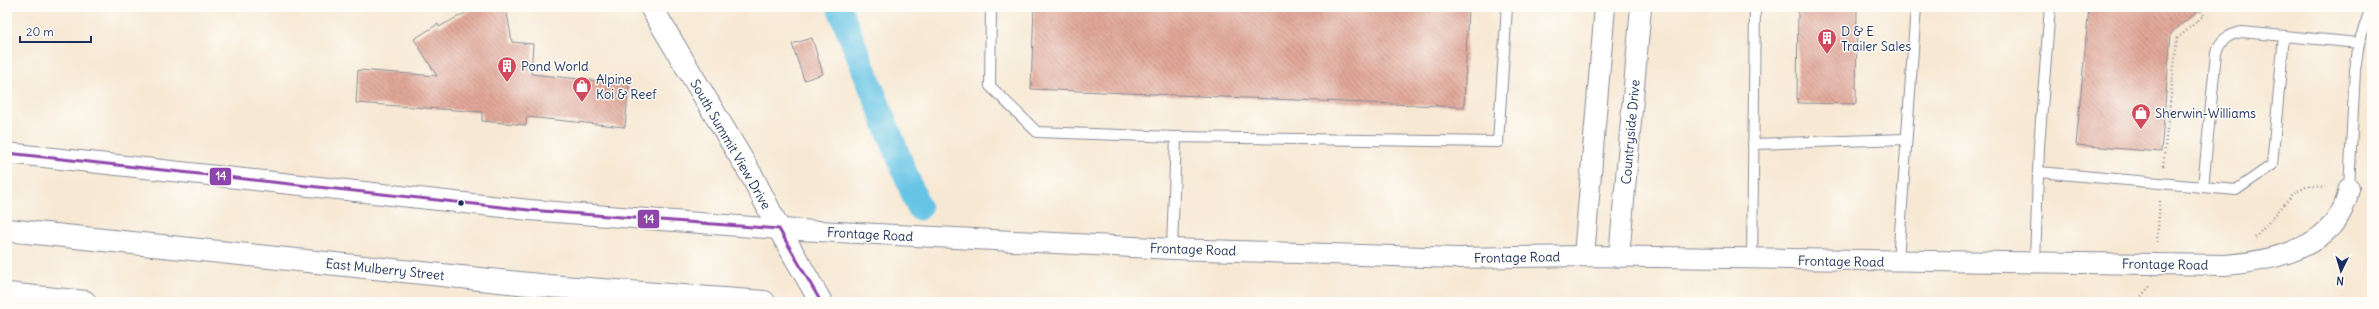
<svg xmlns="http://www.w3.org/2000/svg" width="2379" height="309" font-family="Delius,sans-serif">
  <defs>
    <pattern id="building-back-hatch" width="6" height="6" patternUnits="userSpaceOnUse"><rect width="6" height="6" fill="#e1a798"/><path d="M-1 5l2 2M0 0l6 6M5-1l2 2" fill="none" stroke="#b6887f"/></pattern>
  </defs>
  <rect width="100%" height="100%" fill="#fdfcf7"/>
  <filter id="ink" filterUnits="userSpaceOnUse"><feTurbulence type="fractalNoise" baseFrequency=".025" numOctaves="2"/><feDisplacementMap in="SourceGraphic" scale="8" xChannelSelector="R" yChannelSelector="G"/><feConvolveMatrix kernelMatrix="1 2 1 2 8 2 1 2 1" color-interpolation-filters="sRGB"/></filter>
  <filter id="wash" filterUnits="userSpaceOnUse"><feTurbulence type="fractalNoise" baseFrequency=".012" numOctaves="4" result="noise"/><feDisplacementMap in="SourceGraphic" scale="16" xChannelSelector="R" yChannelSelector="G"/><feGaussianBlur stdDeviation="0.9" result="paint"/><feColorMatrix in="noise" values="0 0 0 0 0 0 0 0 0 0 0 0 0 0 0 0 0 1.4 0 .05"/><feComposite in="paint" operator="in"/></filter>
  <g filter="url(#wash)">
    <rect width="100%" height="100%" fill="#f7e8d3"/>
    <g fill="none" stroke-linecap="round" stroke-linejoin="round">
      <polyline stroke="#66c4e5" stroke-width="25" points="839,7 919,208"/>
    </g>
    <g id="blocks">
      <g fill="url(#building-back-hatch)">
        <polygon points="476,7 504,7 507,13 512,42 533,44 531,74 629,84 625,127 527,117 526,125 482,121 482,112 356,103 358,70 437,76 414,39 438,24 439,27"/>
        <polygon points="1034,7 1468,7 1464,107 1031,89"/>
        <polygon points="1798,7 1857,7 1856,104 1797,103"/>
        <polygon points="2089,7 2202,7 2171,33 2161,152 2076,145"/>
        <polygon points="812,38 823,74 804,80 792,44"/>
      </g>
    </g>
  </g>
  <g filter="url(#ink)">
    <use href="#blocks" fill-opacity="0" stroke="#898c98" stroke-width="1"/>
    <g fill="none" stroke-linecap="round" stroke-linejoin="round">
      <g stroke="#898c98" stroke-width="12">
        <g id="service">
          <polyline points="991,7 990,86 1037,132 1176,137"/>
          <polyline points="1753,144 1906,139"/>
          <path d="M2039 172 2203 187 2216 53C2220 40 2228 35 2241 32L2359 43"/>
          <polyline points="2203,187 2236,190 2272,165 2284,36"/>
          <polyline points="2349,188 2355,70 2359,43 2371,7"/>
          <polyline points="1172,249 1176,137 1498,142 1507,7"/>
          <polyline points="1752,260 1755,7"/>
          <polyline points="1898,261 1916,7"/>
          <polyline points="2035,262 2039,146 2050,7"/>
        </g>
      </g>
      <g stroke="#898c98" stroke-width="22">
        <g id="minor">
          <path d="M7 153 529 210 779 229 1172 249 1457 258 1584 256 2225 265C2275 261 2340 247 2349 188"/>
          <polyline points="1584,256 1605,7"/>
          <polyline points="1619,257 1641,7"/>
        </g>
      </g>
      <g stroke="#898c98" stroke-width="24">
        <polyline id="tertiary" points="651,7 753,178 779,229 821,302"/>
      </g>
      <g stroke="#898c98" stroke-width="24">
        <g id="trunk">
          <polyline points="7,230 548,286 764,302"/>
          <polyline points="7,294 85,302"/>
        </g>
      </g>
      <g stroke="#898c98" stroke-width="2.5" stroke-dasharray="1 3" stroke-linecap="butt">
        <polyline points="2163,166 2177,39 2204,15 2199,9"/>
        <polyline points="2255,238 2294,193 2308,186 2326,187"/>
        <polyline points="2157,242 2160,199"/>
        <polyline points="2127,300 2138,300 2150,286"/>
      </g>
      <use href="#service" stroke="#fff" stroke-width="10"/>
      <use href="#minor" stroke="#fff" stroke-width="20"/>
      <use href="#tertiary" stroke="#fff" stroke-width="22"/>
      <use href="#trunk" stroke="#fff" stroke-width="22"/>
      <g stroke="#fdfcf7" stroke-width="6">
        <polyline id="bus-1" points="7,153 529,210 779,229 821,302"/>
      </g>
      <use href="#bus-1" stroke="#8e44ad" stroke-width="3"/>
    </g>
  </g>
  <defs>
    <g id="building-pin" transform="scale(1)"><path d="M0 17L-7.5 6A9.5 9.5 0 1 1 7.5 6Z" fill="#d1495b" stroke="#fdfcf7"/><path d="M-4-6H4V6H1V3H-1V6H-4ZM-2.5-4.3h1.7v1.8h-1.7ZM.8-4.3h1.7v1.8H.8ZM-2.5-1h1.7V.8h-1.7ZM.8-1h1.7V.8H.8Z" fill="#fff"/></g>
    <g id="shop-pin" transform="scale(1)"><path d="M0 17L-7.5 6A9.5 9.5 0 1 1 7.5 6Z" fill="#d1495b" stroke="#fdfcf7"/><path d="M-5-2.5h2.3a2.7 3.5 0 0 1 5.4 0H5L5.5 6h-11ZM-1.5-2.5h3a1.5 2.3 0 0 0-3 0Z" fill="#fff"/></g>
  </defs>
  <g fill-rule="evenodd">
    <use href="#building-pin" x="1827" y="38"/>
    <use href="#building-pin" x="507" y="66"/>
    <use href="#shop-pin" x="582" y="86"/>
    <use href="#shop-pin" x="2141" y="113"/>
  </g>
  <circle fill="#1b2f5e" stroke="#fdfcf7" stroke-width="1.5" cx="461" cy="203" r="3.5"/>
  <g text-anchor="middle" stroke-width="3" stroke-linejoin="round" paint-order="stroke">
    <g font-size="13" fill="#1b2f5e" stroke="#fdfcf7" text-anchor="start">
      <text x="1841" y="36">D &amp; E<tspan x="1841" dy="15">Trailer Sales</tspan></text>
      <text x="521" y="71">Pond World</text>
      <text x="596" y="84">Alpine<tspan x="596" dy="15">Koi &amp; Reef</tspan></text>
      <text x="2155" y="118">Sherwin-Williams</text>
    </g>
    <g font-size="13" fill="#1b2f5e" stroke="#fdfcf7">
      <text transform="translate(1630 132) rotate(-85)" y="5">Countryside Drive</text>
      <text transform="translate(731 144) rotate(60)" y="5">South Summit View Drive</text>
      <text transform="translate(870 234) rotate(3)" y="5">Frontage Road</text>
      <text transform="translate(1193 249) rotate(2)" y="5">Frontage Road</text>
      <text transform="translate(1517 257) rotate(-1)" y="5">Frontage Road</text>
      <text transform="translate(1841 261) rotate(1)" y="5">Frontage Road</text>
      <text transform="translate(2165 264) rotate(1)" y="5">Frontage Road</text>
      <text transform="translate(385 269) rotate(6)" y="5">East Mulberry Street</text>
    </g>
  </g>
  <g stroke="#fdfcf7" stroke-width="1.5">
    <rect x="209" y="167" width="23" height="19" rx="4" fill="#8e44ad"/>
    <rect x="637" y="209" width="23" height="20" rx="4" fill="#8e44ad"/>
  </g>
  <g font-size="11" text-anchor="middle" font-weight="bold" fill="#fff">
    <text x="221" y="180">14</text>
    <text x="649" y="223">14</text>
  </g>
  <rect width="2379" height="309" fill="none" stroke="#fdfcf7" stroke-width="24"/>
  <g transform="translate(2341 271) rotate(185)" stroke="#fdfcf7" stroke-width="3" paint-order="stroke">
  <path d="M0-3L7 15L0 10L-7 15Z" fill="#1b2f5e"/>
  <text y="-6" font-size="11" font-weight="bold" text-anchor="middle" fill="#1b2f5e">N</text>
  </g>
  <path d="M20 36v6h71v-6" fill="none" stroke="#1b2f5e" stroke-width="2"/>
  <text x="26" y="36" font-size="12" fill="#1b2f5e" stroke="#fdfcf7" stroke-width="3" paint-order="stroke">20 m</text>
</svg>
